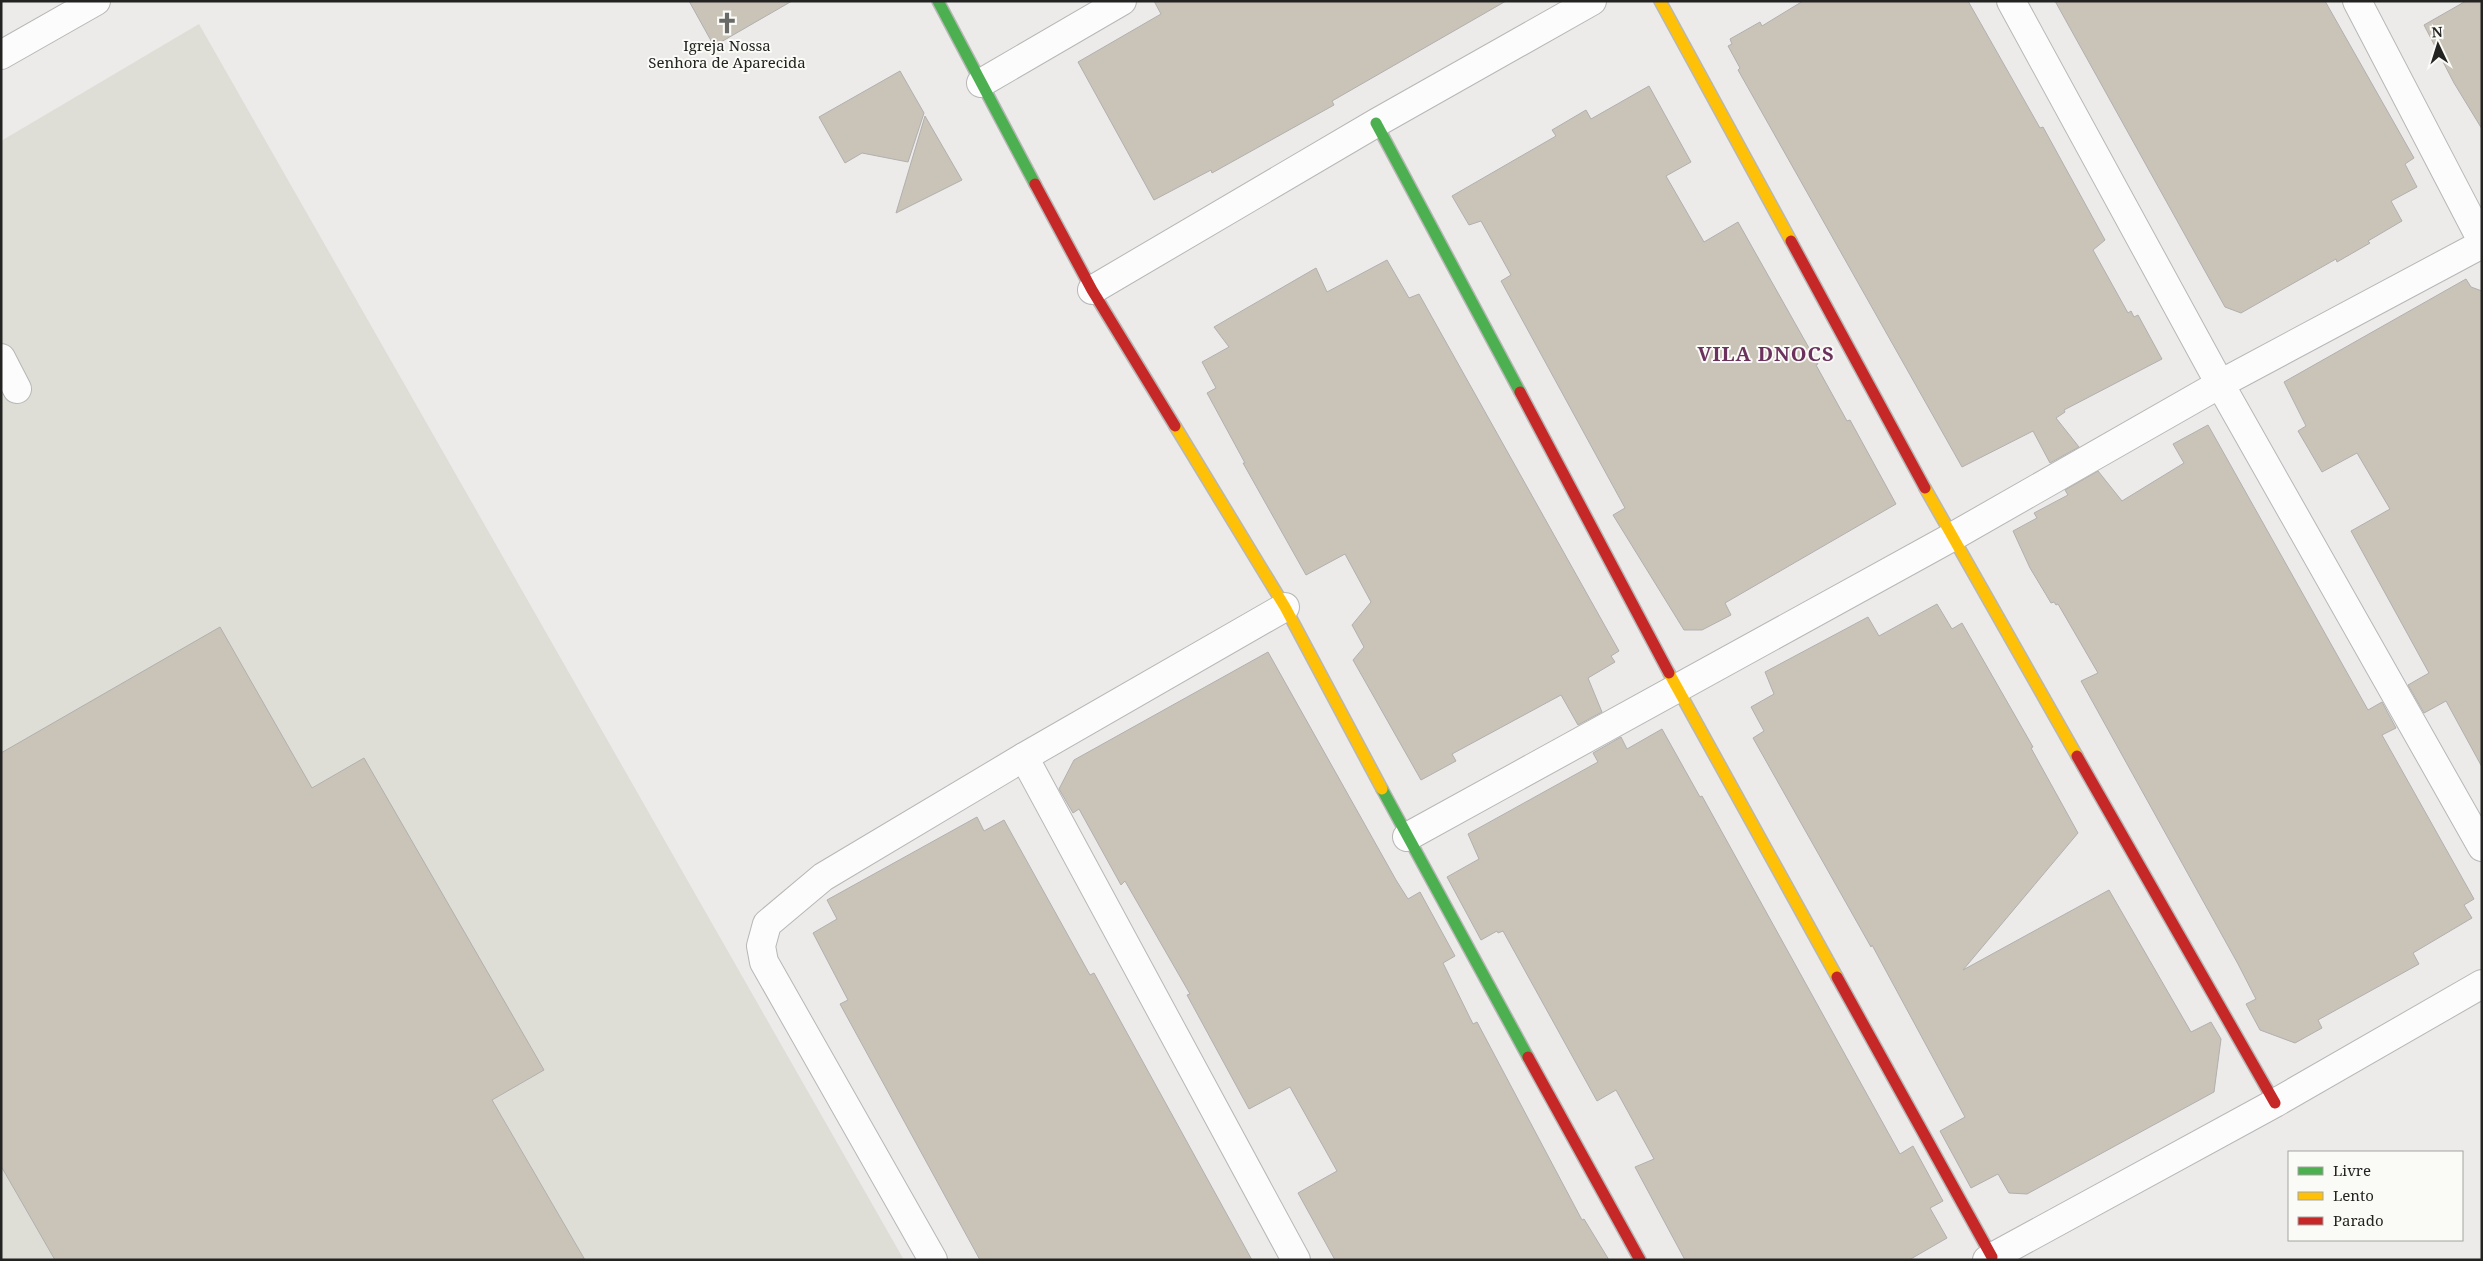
<svg xmlns="http://www.w3.org/2000/svg" width="2483" height="1261" font-family="'Noto Serif',serif">
  <rect width="100%" height="100%" fill="#ecebea"/>
  <polygon fill="#deded7" points="199,24 904,1260 1,1260 1,141"/>
  <g fill="#cac3b8" stroke="#b1b0af">
    <polygon points="689,1 792,1 714,46"/>
    <polygon points="1154,1 1506,1 1332,101 1334,105 1212,173 1211,170 1154,200 1078,62 1161,14"/>
    <polygon points="1803,1 1968,1 2040,128 2043,127 2105,240 2093,250 2128,313 2131,311 2134,317 2138,315 2162,359 2064,410 2065,412 2056,418 2079,447 2050,463 2033,431 1962,467 1738,70 1740,68 1728,46 1732,44 1730,39 1760,22 1762,26"/>
    <polygon points="2055,1 2325,1 2414,158 2405,164 2417,187 2391,201 2402,221 2368,241 2370,243 2337,262 2336,259 2241,313 2225,307"/>
    <polygon points="2466,1 2482,1 2482,129 2454,83 2424,25"/>
    <polygon points="900,71 924,113 908,162 862,153 845,163 819,117"/>
    <polygon points="1649,86 1691,162 1666,176 1704,242 1738,222 1818,364 1816,365 1847,421 1850,420 1896,504 1725,603 1731,615 1702,630 1684,630 1613,515 1625,508 1501,281 1511,275 1481,221 1469,225 1452,196 1556,136 1552,130 1586,110 1591,119"/>
    <polygon points="925,116 962,180 896,213"/>
    <polygon points="1387,260 1409,298 1419,294 1619,651 1611,656 1615,662 1588,678 1602,712 1578,725 1561,695 1452,754 1456,761 1421,780 1353,660 1364,647 1352,625 1371,602 1345,554 1306,575 1243,463 1245,463 1207,393 1216,388 1202,362 1229,347 1214,327 1316,268 1327,292"/>
    <polygon points="2466,279 2471,287 2482,291 2482,767 2446,701 2424,713 2408,685 2429,673 2351,531 2390,509 2357,453 2322,472 2298,431 2306,426 2284,382"/>
    <polygon points="2208,425 2368,710 2382,702 2396,728 2382,735 2474,899 2464,905 2472,918 2413,953 2419,964 2318,1020 2322,1028 2295,1043 2260,1030 2246,1004 2256,999 2238,964 2081,681 2098,673 2058,604 2056,605 2054,602 2051,603 2030,568 2013,531 2037,518 2034,513 2068,495 2065,490 2098,471 2122,501 2184,463 2173,444"/>
    <polygon points="1937,604 1952,629 1962,623 2033,747 2031,748 2078,833 1963,970 2109,890 2191,1032 2211,1022 2221,1039 2214,1092 2027,1194 2009,1193 1998,1174 1971,1188 1940,1131 1965,1117 1872,945 1871,947 1753,738 1764,731 1751,707 1774,694 1765,672 1868,617 1879,636"/>
    <polygon points="220,627 312,788 364,758 544,1070 492,1100 585,1260 55,1260 1,1166 1,753"/>
    <polygon points="1268,652 1396,880 1408,899 1420,892 1455,956 1443,963 1473,1024 1477,1022 1582,1220 1584,1219 1609,1260 1335,1260 1298,1193 1337,1171 1290,1087 1249,1109 1187,995 1190,994 1125,881 1121,885 1079,809 1073,813 1059,789 1074,760"/>
    <polygon points="1662,729 1700,797 1702,796 1900,1154 1913,1146 1943,1201 1930,1208 1947,1238 1909,1260 1685,1260 1635,1167 1654,1159 1616,1090 1597,1101 1503,931 1498,933 1497,931 1481,940 1447,877 1479,859 1468,834 1598,762 1593,753 1621,737 1627,749"/>
    <polygon points="977,817 984,831 1004,820 1090,975 1094,973 1252,1260 980,1260 840,1004 848,1000 813,933 837,919 827,900"/>
  </g>
  <g fill="none" stroke-linecap="round" stroke-linejoin="round">
    <g stroke="#b7b7b6" stroke-width="30">
      <g id="street">
        <polyline points="2011,1 2220,384 2482,847"/>
        <polyline points="2357,1 2482,241"/>
        <polyline points="1,55 96,1"/>
        <polyline points="981,83 1122,1"/>
        <polyline points="1092,290 1376,123 1592,1"/>
        <polyline points="1,358 17,389"/>
        <polyline points="1024,757 1296,1260"/>
        <polyline points="1407,837 1952,537 2220,384 2482,244"/>
        <polyline points="933,1260 764,962 761,946 767,924 823,877 1024,757 1285,607"/>
        <polyline points="1987,1260 2275,1103 2482,984"/>
      </g>
    </g>
    <g stroke="#b7b7b6" stroke-width="14">
      <g id="fast">
        <polyline points="938,1 1035,184"/>
        <polyline points="1376,123 1520,392"/>
        <polyline points="1382,789 1528,1057"/>
      </g>
    </g>
    <g stroke="#b7b7b6" stroke-width="14">
      <g id="slow">
        <polyline points="1660,1 1791,241"/>
        <polyline points="1175,426 1285,607 1382,789"/>
        <polyline points="1925,488 2077,756"/>
        <polyline points="1669,673 1837,977"/>
      </g>
    </g>
    <g stroke="#b7b7b6" stroke-width="14">
      <g id="jam">
        <polyline points="1035,184 1092,290 1175,426"/>
        <polyline points="1791,241 1925,488"/>
        <polyline points="1520,392 1669,673"/>
        <polyline points="2077,756 2275,1103"/>
        <polyline points="1837,977 1992,1257"/>
        <polyline points="1528,1057 1640,1260"/>
      </g>
    </g>
    <use href="#street" stroke="#fcfcfc" stroke-width="28"/>
    <use href="#fast" stroke="#4caf50" stroke-width="11"/>
    <use href="#slow" stroke="#ffc107" stroke-width="11"/>
    <use href="#jam" stroke="#c62828" stroke-width="11"/>
  </g>
  <defs>
    <g id="church-bare" transform="scale(1.725)"><path d="M-1.2-6h2.4v3.5h3.3v2.4h-3.3V6h-2.4V-.1h-3.3v-2.4h3.3Z" fill="#696968" stroke="#fafaf6" stroke-width="2.5" paint-order="stroke"/></g>
  </defs>
  <g fill-rule="evenodd">
    <use href="#church-bare" x="727" y="23"/>
  </g>
  <g text-anchor="middle" stroke-width="4" stroke-linejoin="round" paint-order="stroke">
    <g font-size="15" fill="#232322" stroke="#fafaf6">
      <text x="727" y="51">Igreja Nossa<tspan x="727" dy="17">Senhora de Aparecida</tspan></text>
    </g>
    <g font-size="20" font-weight="bold" letter-spacing="1" fill="#6b325d" stroke="#fafaf6">
      <text x="1766" y="361">VILA DNOCS</text>
    </g>
  </g>
  <rect width="2483" height="1261" fill="none" stroke="#232322" stroke-width="5"/>
  <rect x="2288" y="1151" width="175" height="90" fill="#fafaf6" stroke="#a4a4a1"/>
  <rect x="2298" y="1167" width="25" height="8" fill="#4caf50" stroke="#a4a4a1"/>
  <text x="2333" y="1176" font-size="15" fill="#232322">Livre</text>
  <rect x="2298" y="1192" width="25" height="8" fill="#ffc107" stroke="#a4a4a1"/>
  <text x="2333" y="1201" font-size="15" fill="#232322">Lento</text>
  <rect x="2298" y="1217" width="25" height="8" fill="#c62828" stroke="#a4a4a1"/>
  <text x="2333" y="1226" font-size="15" fill="#232322">Parado</text>
  <g transform="translate(2438 45) rotate(356)" stroke="#fafaf6" stroke-width="4" paint-order="stroke">
  <path d="M0-4L9 19L0 12L-9 19Z" fill="#232322"/>
  <text y="-8" font-size="14" font-weight="bold" text-anchor="middle" fill="#232322">N</text>
  </g>
</svg>
